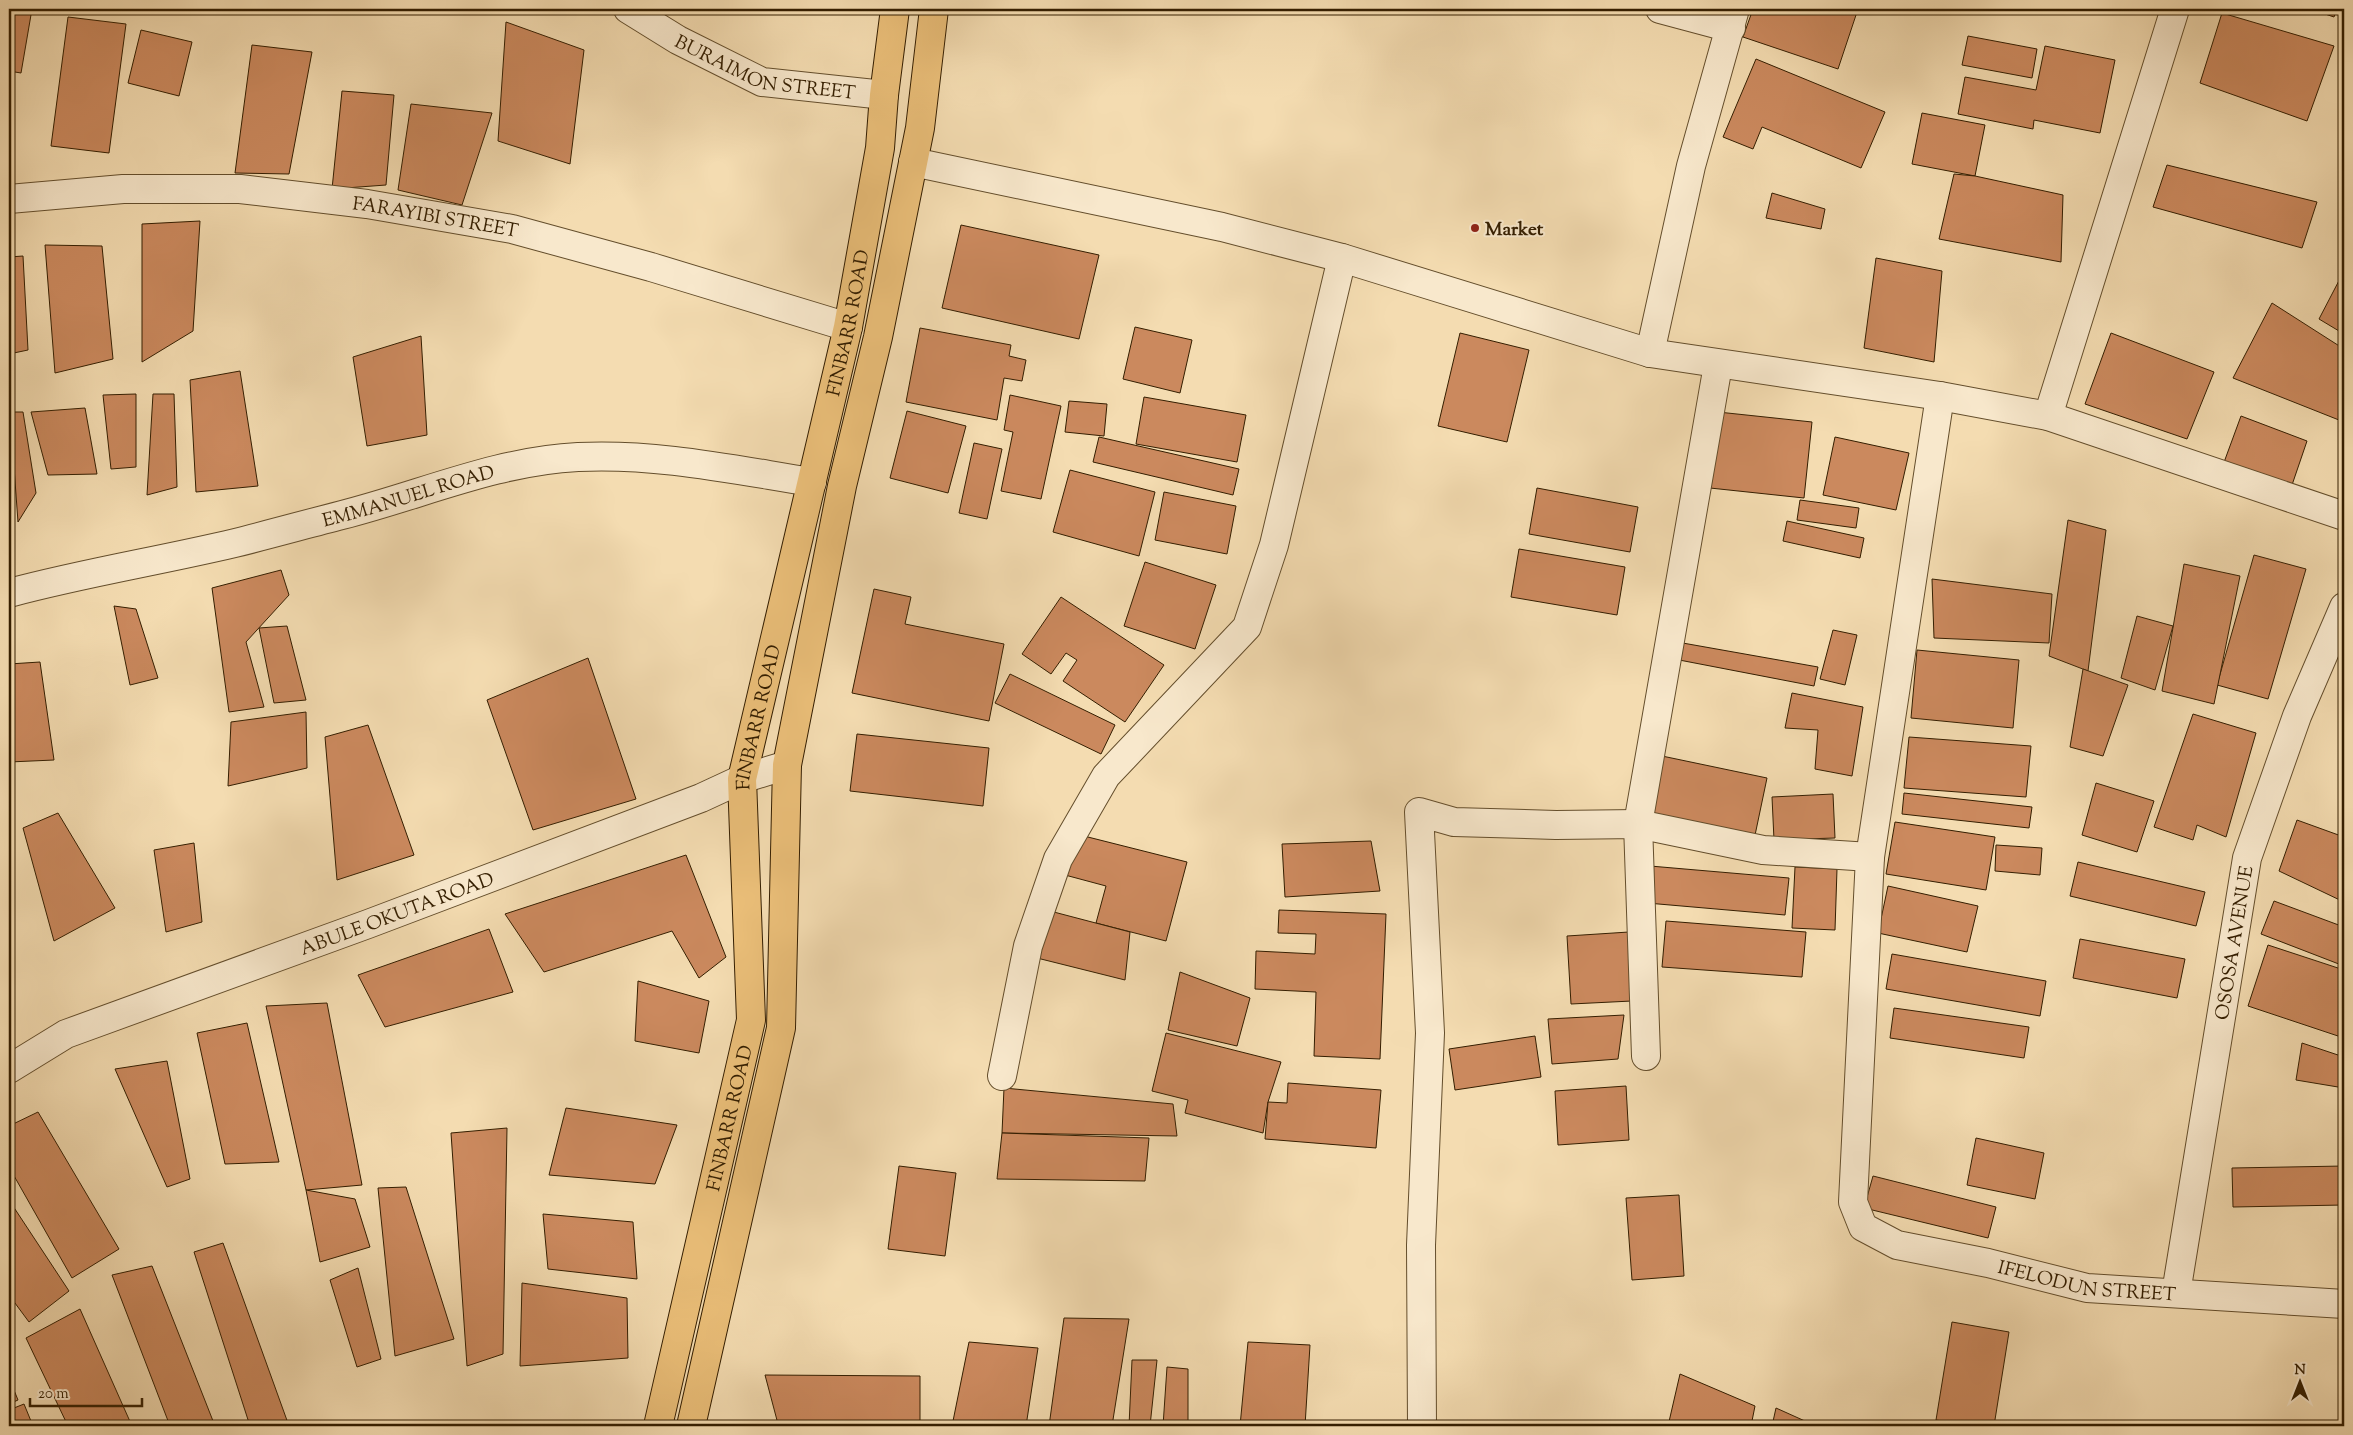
<svg xmlns="http://www.w3.org/2000/svg" width="2353" height="1435" font-family="'Sorts Mill Goudy',serif">
  <rect width="100%" height="100%" fill="#f4dcb1"/>
  <filter id="stains"><feTurbulence type="fractalNoise" baseFrequency=".004" numOctaves="4"/><feColorMatrix values="0 0 0 0 .2 0 0 0 0 .09 0 0 0 0 .02 0 0 0 .5 -.17"/></filter>
  <radialGradient id="worn" r=".72"><stop offset=".6" stop-color="#630" stop-opacity="0"/><stop offset="1" stop-color="#630" stop-opacity=".3"/></radialGradient>
  <g fill="#cb895e" stroke="#341e00">
    <polygon points="9,9 32,9 21,73 9,71"/>
    <polygon points="1753,9 1846,9 1857,12 1838,69 1743,37"/>
    <polygon points="2310,9 2337,9 2334,17"/>
    <polygon points="2222,13 2334,46 2307,121 2200,83"/>
    <polygon points="68,17 126,24 109,153 51,146"/>
    <polygon points="506,22 584,50 570,164 498,141"/>
    <polygon points="141,30 192,42 179,96 128,83"/>
    <polygon points="1968,36 2037,49 2032,78 1962,65"/>
    <polygon points="252,45 312,52 289,174 235,173"/>
    <polygon points="2045,46 2115,60 2100,133 2034,120 2033,129 1958,114 1965,77 2036,90"/>
    <polygon points="1756,59 1885,112 1861,168 1762,127 1753,149 1723,137"/>
    <polygon points="342,91 394,95 386,185 332,189"/>
    <polygon points="411,104 492,113 462,205 398,190"/>
    <polygon points="1922,113 1985,125 1975,176 1912,164"/>
    <polygon points="2167,165 2317,202 2302,248 2153,207"/>
    <polygon points="1954,174 1975,176 2063,195 2061,262 1939,239"/>
    <polygon points="1772,193 1825,209 1821,229 1766,218"/>
    <polygon points="200,221 193,331 142,362 142,224"/>
    <polygon points="961,225 1099,255 1079,339 942,308"/>
    <polygon points="45,245 102,246 113,359 55,373"/>
    <polygon points="23,256 28,350 9,354 9,257"/>
    <polygon points="1876,258 1942,271 1934,362 1864,348"/>
    <polygon points="2344,271 2344,334 2319,319"/>
    <polygon points="2272,303 2344,349 2344,422 2233,378"/>
    <polygon points="1135,327 1192,340 1180,393 1123,379"/>
    <polygon points="920,328 1011,345 1009,356 1026,360 1022,381 1004,378 997,420 906,402"/>
    <polygon points="1460,333 1529,350 1507,442 1438,426"/>
    <polygon points="2111,333 2214,372 2187,439 2085,404"/>
    <polygon points="421,336 427,435 367,446 353,357"/>
    <polygon points="240,371 258,486 196,492 190,380"/>
    <polygon points="136,394 136,467 111,469 103,395"/>
    <polygon points="153,394 174,394 177,487 147,495"/>
    <polygon points="1010,395 1061,406 1041,499 1001,491 1013,432 1004,430"/>
    <polygon points="1144,397 1246,415 1237,462 1136,444"/>
    <polygon points="1069,401 1107,404 1104,436 1065,432"/>
    <polygon points="85,408 97,474 48,475 31,412"/>
    <polygon points="907,411 966,426 948,493 890,478"/>
    <polygon points="10,412 23,412 36,493 18,522"/>
    <polygon points="1718,412 1812,422 1804,498 1710,488"/>
    <polygon points="2241,416 2307,441 2292,485 2223,465"/>
    <polygon points="1099,437 1239,469 1233,495 1093,462"/>
    <polygon points="1835,437 1909,453 1896,510 1823,495"/>
    <polygon points="974,443 1002,449 987,519 959,513"/>
    <polygon points="1070,470 1155,492 1139,556 1053,532"/>
    <polygon points="1537,488 1638,507 1630,552 1529,534"/>
    <polygon points="1164,492 1236,506 1227,554 1155,540"/>
    <polygon points="1800,500 1859,508 1856,528 1797,520"/>
    <polygon points="2068,520 2106,530 2088,671 2049,656"/>
    <polygon points="1787,521 1864,538 1860,558 1783,541"/>
    <polygon points="1519,549 1625,567 1617,615 1511,597"/>
    <polygon points="2254,555 2306,569 2268,699 2217,685"/>
    <polygon points="1145,562 1216,585 1195,649 1124,626"/>
    <polygon points="2184,564 2240,576 2214,704 2162,691"/>
    <polygon points="281,570 289,595 246,642 264,707 229,712 212,588"/>
    <polygon points="1932,579 2052,594 2049,643 1934,638"/>
    <polygon points="874,589 911,597 905,624 1004,644 989,721 852,693"/>
    <polygon points="1061,597 1164,665 1125,722 1063,681 1077,660 1066,653 1051,674 1022,654"/>
    <polygon points="114,606 136,609 158,678 130,685"/>
    <polygon points="2137,616 2173,626 2155,690 2121,678"/>
    <polygon points="287,626 306,700 274,703 259,628"/>
    <polygon points="1833,630 1857,635 1845,685 1820,679"/>
    <polygon points="1677,642 1818,667 1814,686 1674,659"/>
    <polygon points="1917,650 2019,660 2013,728 1911,718"/>
    <polygon points="588,658 636,799 533,830 487,700"/>
    <polygon points="40,662 54,760 9,762 9,664"/>
    <polygon points="2083,669 2128,685 2103,756 2070,747"/>
    <polygon points="1010,674 1115,725 1101,754 995,703"/>
    <polygon points="1792,693 1863,707 1852,776 1815,769 1818,730 1785,728"/>
    <polygon points="306,712 307,768 228,786 231,722"/>
    <polygon points="2193,714 2256,733 2226,837 2197,825 2193,840 2154,827"/>
    <polygon points="368,725 414,855 337,880 325,737"/>
    <polygon points="857,734 989,748 983,806 850,791"/>
    <polygon points="1909,737 2031,746 2026,797 1904,788"/>
    <polygon points="1662,756 1767,778 1754,840 1649,819"/>
    <polygon points="2096,783 2154,801 2137,852 2082,835"/>
    <polygon points="1904,793 2032,807 2029,828 1902,814"/>
    <polygon points="1833,794 1835,838 1774,840 1772,797"/>
    <polygon points="58,813 115,908 54,941 23,828"/>
    <polygon points="2297,820 2344,837 2344,902 2279,871"/>
    <polygon points="1895,822 1995,837 1986,890 1886,874"/>
    <polygon points="1076,834 1187,862 1166,941 1096,923 1106,886 1065,875"/>
    <polygon points="1371,841 1380,891 1285,897 1282,844"/>
    <polygon points="194,843 202,922 166,932 154,850"/>
    <polygon points="1996,845 2042,848 2040,875 1995,871"/>
    <polygon points="686,855 726,957 699,978 672,931 544,972 505,914"/>
    <polygon points="2078,862 2205,892 2196,926 2070,896"/>
    <polygon points="1650,866 1789,878 1785,915 1647,903"/>
    <polygon points="1795,867 1837,869 1835,930 1792,928"/>
    <polygon points="1888,886 1978,906 1967,952 1878,933"/>
    <polygon points="2274,901 2344,927 2344,966 2261,934"/>
    <polygon points="1279,910 1386,914 1380,1059 1314,1056 1316,992 1255,989 1256,951 1315,954 1316,934 1278,933"/>
    <polygon points="1050,911 1130,932 1125,980 1033,957"/>
    <polygon points="1666,921 1806,932 1802,977 1662,967"/>
    <polygon points="489,929 513,992 385,1027 358,975"/>
    <polygon points="1629,932 1632,1001 1571,1004 1567,936"/>
    <polygon points="2080,939 2185,959 2177,998 2073,978"/>
    <polygon points="2268,945 2344,970 2344,1038 2248,1006"/>
    <polygon points="1892,954 2046,981 2040,1016 1886,989"/>
    <polygon points="1180,972 1250,998 1237,1046 1168,1030"/>
    <polygon points="638,981 709,1001 699,1053 635,1041"/>
    <polygon points="327,1003 362,1185 306,1190 266,1006"/>
    <polygon points="1894,1008 2029,1027 2024,1058 1890,1038"/>
    <polygon points="1624,1015 1618,1059 1552,1064 1548,1019"/>
    <polygon points="247,1023 279,1162 225,1164 197,1033"/>
    <polygon points="1166,1033 1281,1062 1268,1102 1263,1133 1185,1113 1188,1100 1152,1091"/>
    <polygon points="1535,1036 1541,1077 1455,1090 1449,1049"/>
    <polygon points="2302,1043 2344,1057 2344,1088 2296,1080"/>
    <polygon points="167,1061 190,1179 167,1187 115,1069"/>
    <polygon points="1288,1083 1381,1090 1376,1148 1265,1139 1268,1102 1287,1103"/>
    <polygon points="1626,1086 1629,1140 1558,1145 1555,1091"/>
    <polygon points="1004,1088 1173,1104 1177,1136 1002,1133"/>
    <polygon points="566,1108 677,1125 655,1184 549,1175"/>
    <polygon points="38,1112 119,1249 72,1278 9,1167 9,1126"/>
    <polygon points="507,1128 503,1354 467,1366 451,1133"/>
    <polygon points="1002,1133 1149,1138 1145,1181 997,1179"/>
    <polygon points="1976,1138 2044,1153 2035,1199 1967,1185"/>
    <polygon points="899,1166 956,1173 945,1256 888,1249"/>
    <polygon points="2344,1166 2344,1205 2233,1207 2232,1168"/>
    <polygon points="1873,1176 1996,1207 1988,1238 1864,1208"/>
    <polygon points="406,1187 454,1339 395,1356 378,1188"/>
    <polygon points="306,1190 355,1199 370,1247 320,1262"/>
    <polygon points="1679,1195 1684,1276 1632,1280 1626,1198"/>
    <polygon points="9,1200 69,1291 29,1322 9,1295"/>
    <polygon points="543,1214 633,1222 637,1279 548,1269"/>
    <polygon points="223,1243 289,1426 250,1426 194,1252"/>
    <polygon points="152,1266 215,1426 170,1426 112,1275"/>
    <polygon points="358,1268 381,1359 357,1367 330,1280"/>
    <polygon points="522,1283 627,1298 628,1358 520,1366"/>
    <polygon points="80,1309 132,1426 68,1426 26,1338"/>
    <polygon points="1064,1318 1129,1319 1112,1426 1049,1426"/>
    <polygon points="1952,1322 2009,1332 1994,1426 1974,1426 1936,1420"/>
    <polygon points="969,1342 1038,1348 1026,1426 952,1426"/>
    <polygon points="1248,1342 1310,1345 1305,1426 1240,1426"/>
    <polygon points="1132,1360 1157,1360 1150,1426 1129,1426"/>
    <polygon points="1167,1367 1188,1369 1188,1426 1163,1426"/>
    <polygon points="1680,1374 1755,1406 1751,1426 1668,1426"/>
    <polygon points="765,1375 920,1376 920,1426 814,1426 778,1424"/>
    <polygon points="9,1378 18,1400 9,1404"/>
    <polygon points="24,1404 33,1426 9,1426 9,1410"/>
    <polygon points="1776,1408 1816,1426 1772,1426"/>
  </g>
  <g fill="none" stroke-linecap="round" stroke-linejoin="round">
    <g stroke="#644e2c" stroke-width="30">
      <g id="minor">
        <path id="s1" d="M628 9 678 40 762 82 884 95"/>
        <polyline points="1660,9 1731,28"/>
        <polyline points="913,162 1222,227 1342,258 1650,353 1940,396 2048,416 2344,516"/>
        <path id="s2" d="M9 199 123 189H240L367 204 512 229 651 267 848 327"/>
        <polyline points="1650,353 1691,166 1735,9"/>
        <path id="s3" d="M1940 396 1870 857 1853 1202 1863 1227 1897 1245 1988 1263 2087 1288 2344 1304"/>
        <polyline points="2048,416 2175,9"/>
        <path id="s4" d="M9 593C83 573 159 561 235 543 271 534 307 524 342 515 421 495 496 461 578 457 657 453 735 470 812 482"/>
        <polyline points="1646,1056 1638,824 1718,365"/>
        <path id="s5" d="M9 1069 66 1034 368 924 701 798 742 779 787 765"/>
        <polyline points="1002,1076 1028,946 1058,859 1106,776 1247,627 1274,545 1342,258"/>
        <path id="s6" d="M2176 1293 2247 858 2297 716 2344 607"/>
        <polyline points="1422,1426 1421,1245 1430,1033 1419,812 1454,822 1556,825 1638,824 1763,850 1870,857"/>
      </g>
    </g>
    <g stroke="#341e00" stroke-width="30">
      <g id="major">
        <path id="s7" d="M658 1426 751 1020 742 779 848 327 880 148 884 95 895 9"/>
        <polyline points="691,1426 781,1028 787,765 842,486 878,337 920,128 934,9"/>
      </g>
    </g>
    <use href="#minor" stroke="#f8e8cc" stroke-width="28"/>
    <use href="#major" stroke="#eabe78" stroke-width="28"/>
  </g>
  <circle fill="#8f2418" stroke="#f8e8cc" stroke-width="2" cx="1475" cy="228" r="5"/>
  <g text-anchor="middle" stroke-width="4" stroke-linejoin="round" paint-order="stroke">
    <g font-size="19" fill="#341e00" stroke="#f8e8cc">
      <text dy="7" stroke="none"><textPath href="#s1" startOffset="152">BURAIMON STREET</textPath></text>
      <text dy="7" stroke="none"><textPath href="#s2" startOffset="429">FARAYIBI STREET</textPath></text>
      <text dy="7" stroke="none"><textPath href="#s7" startOffset="1126">FINBARR ROAD</textPath></text>
      <text dy="7" stroke="none"><textPath href="#s4" startOffset="411">EMMANUEL ROAD</textPath></text>
      <text dy="7" stroke="none"><textPath href="#s7" startOffset="721">FINBARR ROAD</textPath></text>
      <text dy="7" stroke="none"><textPath href="#s5" startOffset="419">ABULE OKUTA ROAD</textPath></text>
      <text dy="7" stroke="none"><textPath href="#s6" startOffset="355">OSOSA AVENUE</textPath></text>
      <text dy="7" stroke="none"><textPath href="#s7" startOffset="316">FINBARR ROAD</textPath></text>
      <text dy="7" stroke="none"><textPath href="#s3" startOffset="1071">IFELODUN STREET</textPath></text>
    </g>
    <g font-size="19" font-weight="bold" fill="#341e00" stroke="#f8e8cc" text-anchor="start">
      <text x="1485" y="235">Market</text>
    </g>
  </g>
  <rect width="2353" height="1435" fill="none" stroke="#f4dcb1" stroke-width="30"/>
  <rect x="10" y="10" width="2333" height="1415" fill="none" stroke="#341e00" stroke-width="2.5"/>
  <rect x="15" y="15" width="2323" height="1405" fill="none" stroke="#341e00"/>
  <g transform="translate(2300 1382)" stroke="#f8e8cc" stroke-width="4" paint-order="stroke">
  <path d="M0-4L9 19L0 12L-9 19Z" fill="#341e00"/>
  <text y="-8" font-size="14" font-weight="bold" text-anchor="middle" fill="#341e00">N</text>
  </g>
  <path d="M30 1398v8h112v-8" fill="none" stroke="#341e00" stroke-width="2.5"/>
  <text x="38" y="1398" font-size="15" fill="#341e00" stroke="#f8e8cc" stroke-width="4" paint-order="stroke">20 m</text>
  <rect width="100%" height="100%" filter="url(#stains)"/>
  <rect width="100%" height="100%" fill="url(#worn)"/>
</svg>
